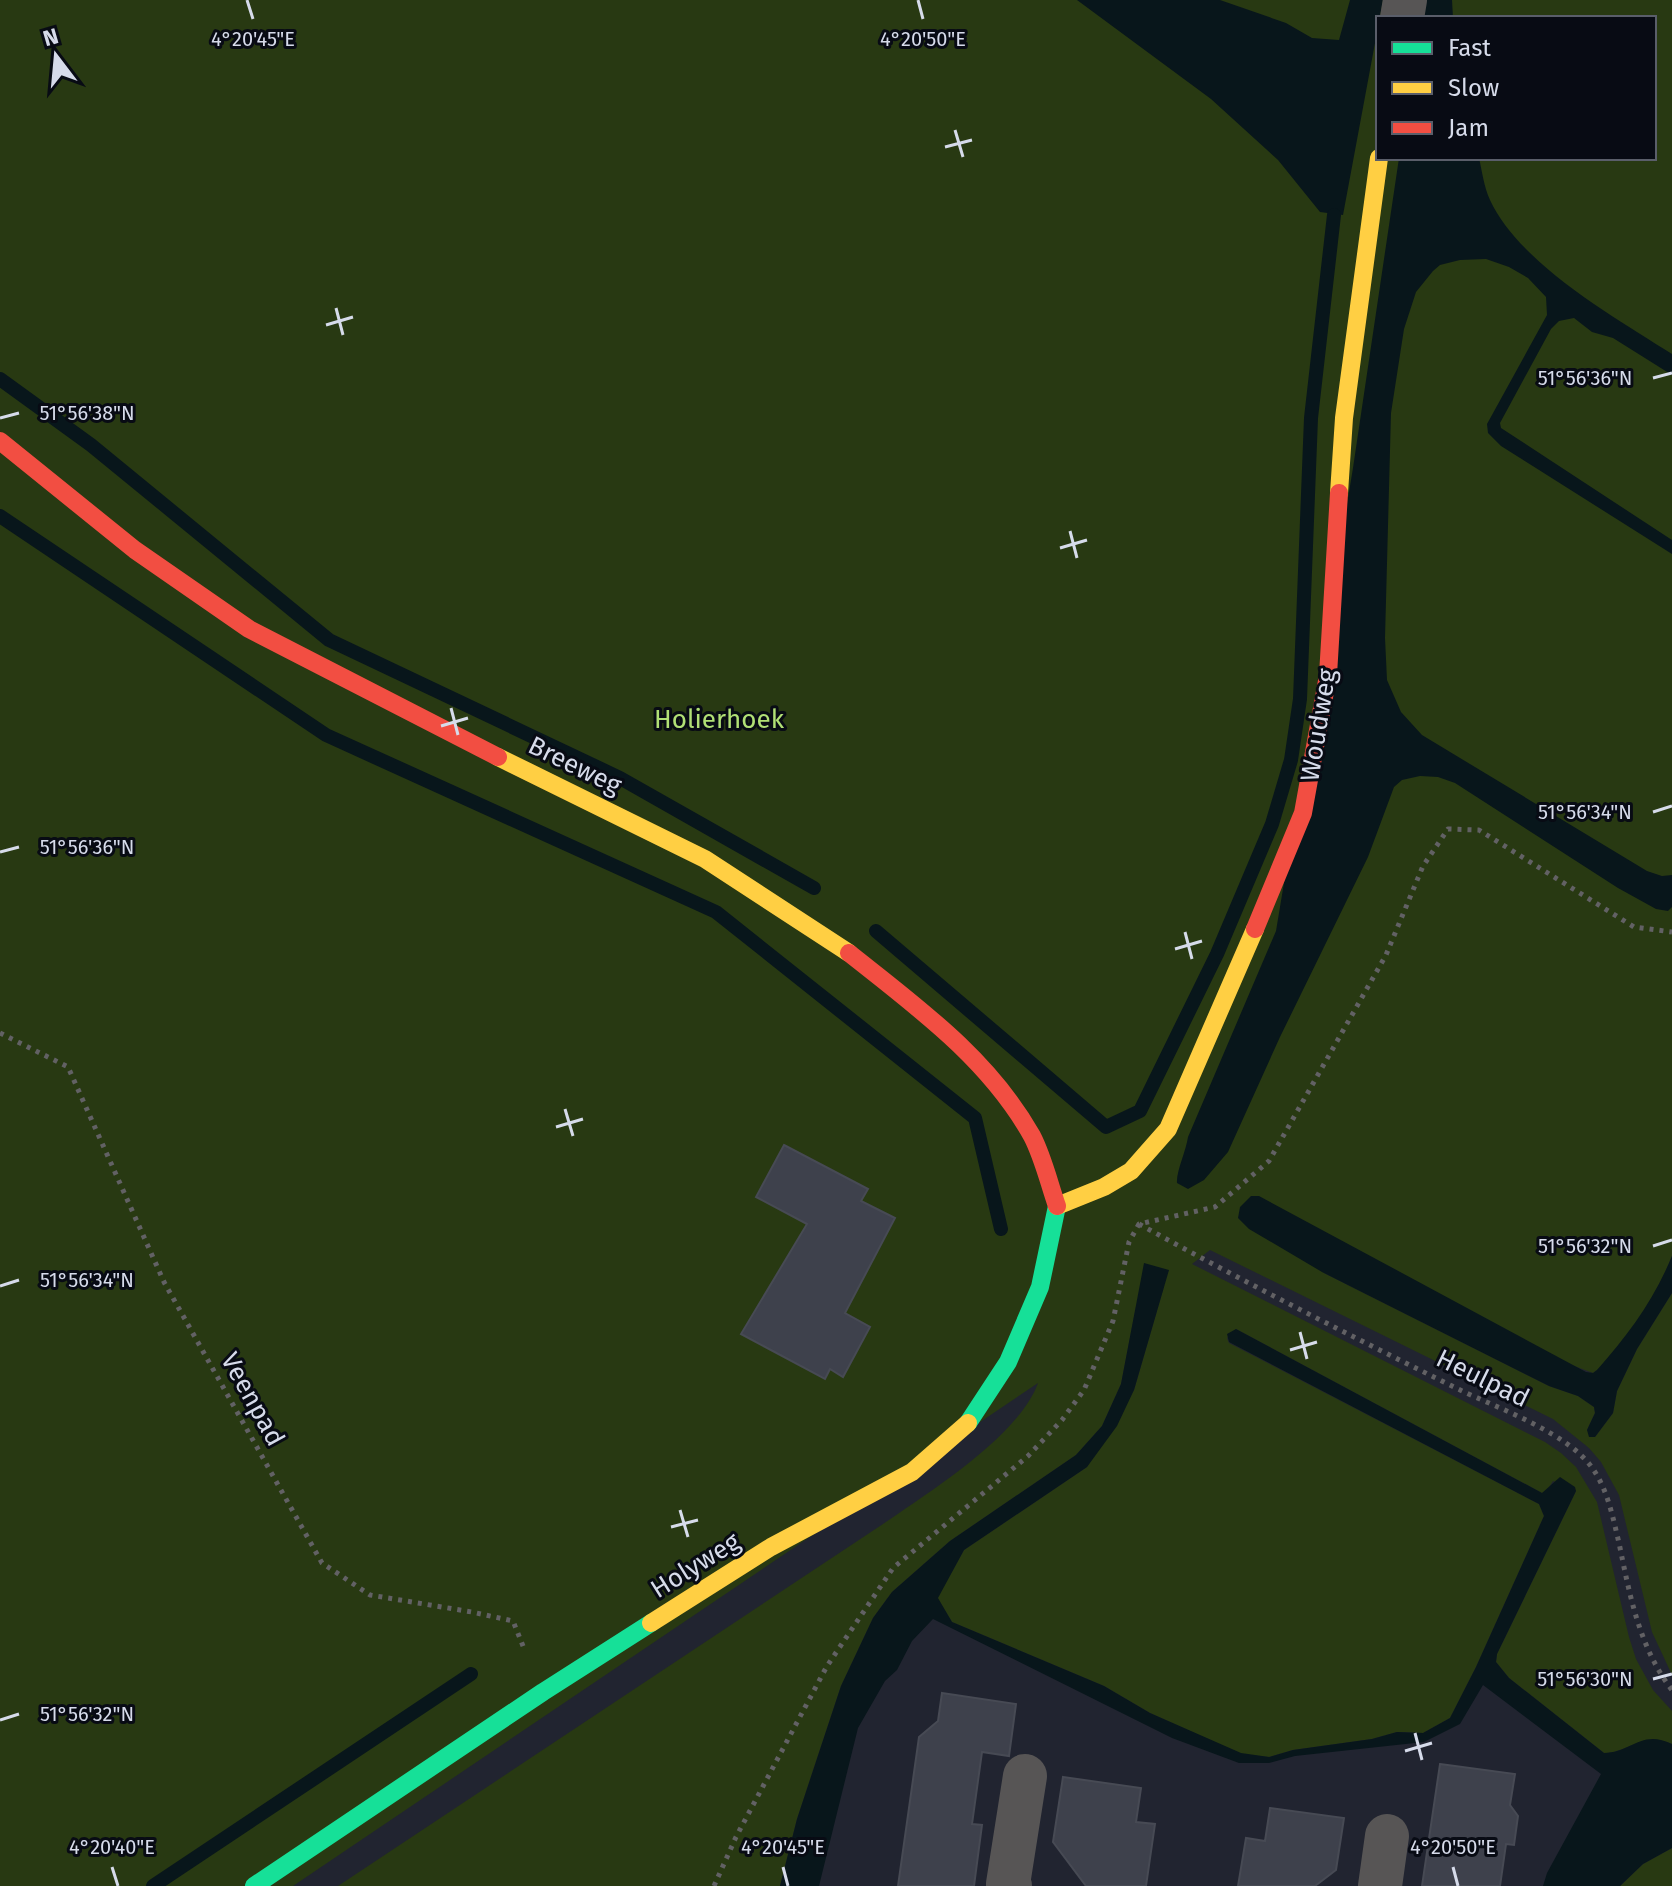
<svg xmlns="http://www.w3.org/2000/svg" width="1672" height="1886" font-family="'Fira Sans',sans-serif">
  <rect width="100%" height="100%" fill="#212430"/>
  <g fill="#283912" fill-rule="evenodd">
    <path d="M0 0H1672V1256C1657 1294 1626 1350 1593 1373L1322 1272 1549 1386 1578 1396 1594 1407 1595 1413 1587 1430 1595 1437 1613 1413 1617 1391 1637 1349 1672 1293V1675L1652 1632 1619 1495 1601 1462 1589 1448 1553 1419 1210 1250 1192 1264 1545 1442 1561 1453 1576 1467 1597 1502 1629 1637 1636 1659 1653 1690 1672 1711V1744C1644 1731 1627 1753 1604 1753L1509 1678 1496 1662 1497 1654 1576 1491 1553 1481 1546 1492 1542 1493 1236 1329 1227 1338 1229 1343 1539 1504 1544 1516 1476 1667 1450 1718 1423 1733 1397 1732 1372 1739 1293 1750 1269 1757 1241 1754 1150 1713 1104 1686 952 1622 937 1598 964 1550 1087 1467 1134 1390 1164 1286 1136 1307 1121 1384 1102 1426 1076 1455 950 1541 892 1592 873 1618 841 1686 797 1819 780 1886H338L883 1524C929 1492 1019 1436 1038 1383L293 1886H0ZM1378 18H1654V158H1378Z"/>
    <polygon points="1672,1848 1672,1886 1620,1886 1643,1864"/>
  </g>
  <g fill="#08161b">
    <polygon points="1077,0 1220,0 1286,23 1312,38 1339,40 1350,0 1383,0 1343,215 1320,212 1278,160 1211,99"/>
    <polygon points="1424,0 1452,0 1453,18 1421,18"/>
    <path d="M1399 158H1479C1482 171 1484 187 1490 200 1520 264 1614 317 1672 354V375L1613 338 1592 332 1574 318 1559 321 1551 329 1500 423 1501 428 1672 540V554L1501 446 1488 433 1487 424 1547 315 1546 297 1528 278 1509 267 1486 259 1460 260 1440 265 1433 271 1416 292 1404 329 1391 413 1385 638 1387 680 1401 712 1422 735 1647 871 1662 876 1672 875V907L1668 911 1656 909 1618 888 1455 783 1438 777 1420 776 1402 780 1394 787 1368 857 1280 1037 1228 1152 1204 1180 1188 1189 1177 1183C1176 1172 1186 1151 1188 1137L1276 931 1353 468Z"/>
    <path d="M1251 1196H1259L1586 1372 1593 1373 1597 1370C1628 1335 1654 1300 1672 1256V1293L1637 1349 1617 1391 1613 1413 1595 1437H1589L1587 1430 1595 1413 1594 1407 1578 1396 1549 1386 1322 1272 1249 1229 1238 1218 1240 1207Z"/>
    <path d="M1144 1263 1169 1270 1134 1390 1117 1426 1087 1467 964 1550 938 1598 952 1622 1104 1686 1150 1713 1241 1753 1269 1757 1293 1750 1372 1739 1397 1732 1423 1733 1450 1718 1476 1667 1544 1516 1539 1504 1229 1342 1227 1334 1236 1329 1542 1493 1560 1477 1575 1487 1576 1491 1497 1654 1496 1662 1509 1678 1604 1753C1631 1753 1641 1729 1672 1744V1848L1643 1864 1620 1886H1543L1547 1873 1601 1774 1483 1685 1460 1724 1424 1742 1295 1756 1269 1763H1239L1172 1738 933 1619 912 1641 897 1670 885 1681 858 1728 819 1886H780L797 1819 841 1686 873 1618 892 1592 950 1541 1076 1455 1102 1426 1121 1384Z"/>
  </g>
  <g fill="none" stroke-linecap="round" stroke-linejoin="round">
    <g stroke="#08161b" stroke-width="14">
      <polyline points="0,379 91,445 329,640 620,778 814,888"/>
      <polyline points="0,516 326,735 716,912 975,1118 1001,1229"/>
      <polyline points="876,931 1106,1127 1140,1111 1217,954 1272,824 1291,760 1300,699 1311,418 1334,215"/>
      <polyline points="153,1886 471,1674"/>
    </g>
  </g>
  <g fill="#3e414c" stroke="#474a54" stroke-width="2">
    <polygon points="784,1145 868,1189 861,1201 895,1218 845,1313 870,1327 843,1377 830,1369 825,1379 741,1334 807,1224 756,1197"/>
    <polygon points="942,1693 1016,1704 1009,1756 982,1752 972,1824 982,1825 974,1886 898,1886 919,1737 938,1721"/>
    <polygon points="1440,1764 1515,1774 1510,1805 1518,1816 1514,1845 1506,1844 1500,1886 1422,1886"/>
    <polygon points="1063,1777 1141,1788 1136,1822 1155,1824 1146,1886 1086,1886 1053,1842"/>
    <polygon points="1270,1808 1344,1818 1336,1870 1315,1886 1238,1886 1246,1838 1265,1841"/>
  </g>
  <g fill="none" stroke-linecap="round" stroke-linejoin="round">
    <g stroke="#626164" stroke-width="5" stroke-dasharray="4 6" stroke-linecap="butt">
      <polyline points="0,1033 68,1067 164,1282 322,1563 370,1595 472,1612 513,1621 525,1651"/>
      <path d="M1139 1224C1244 1282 1351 1336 1458 1389 1497 1408 1569 1433 1593 1469 1608 1491 1613 1518 1619 1543 1630 1596 1639 1647 1672 1690"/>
      <polyline points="714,1886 736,1837 827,1666 893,1568 1028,1456 1062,1420 1084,1390 1113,1321 1129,1242 1139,1224 1215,1207 1269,1161 1386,955 1423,866 1448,829 1479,830 1634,927 1672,932"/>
    </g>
    <g stroke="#575555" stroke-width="44">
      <polyline points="1402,18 1405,0"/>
      <polyline points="1010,1886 1008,1884 1025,1776"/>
      <polyline points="1380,1886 1387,1836"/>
    </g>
    <g stroke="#16e098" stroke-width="18">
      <polyline points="968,1423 1008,1362 1040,1287 1057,1206"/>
      <polyline points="254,1886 543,1692 651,1623"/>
    </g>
    <g stroke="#ffcf43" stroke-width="18">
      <polyline points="1339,493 1344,418 1379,158"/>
      <polyline points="498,757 705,859 849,953"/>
      <polyline points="1057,1206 1104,1187 1131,1171 1168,1129 1255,929"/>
      <polyline points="651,1623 771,1547 912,1472 968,1423"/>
    </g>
    <g stroke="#f24e42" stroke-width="18">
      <polyline points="0,441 135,550 249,629 498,757"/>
      <polyline points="1255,929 1303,813 1328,675 1339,493"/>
      <path d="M849 953C917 1007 989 1059 1032 1136 1043 1157 1049 1183 1057 1206"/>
    </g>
  </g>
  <path fill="none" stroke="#d6dbea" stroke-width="3" d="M247 0 253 19M918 0 923 19M955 130 963 157M945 147 972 140M336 308 343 335M326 325 353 317M1653 378 1672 373M0 418 19 413M1070 531 1077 558M1060 548 1087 540M451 708 458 735M441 726 468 718M1653 812 1672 806M0 852 19 847M1185 932 1192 959M1175 949 1202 941M565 1109 573 1136M556 1127 583 1119M1653 1246 1672 1240M0 1286 19 1280M1300 1332 1307 1359M1290 1350 1317 1342M680 1510 688 1537M671 1527 698 1520M1653 1679 1672 1674M0 1720 19 1714M1415 1733 1422 1760M1405 1751 1432 1743M112 1867 118 1886M783 1867 788 1886M1453 1867 1458 1886"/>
  <g text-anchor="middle" stroke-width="6" stroke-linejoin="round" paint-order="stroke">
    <g font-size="26" fill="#b1e075" stroke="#080b14">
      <text x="719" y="728">Holierhoek</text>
    </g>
    <g font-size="26" fill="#d6dbea" stroke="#080b14">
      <text transform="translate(1318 725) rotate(-81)" y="9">Woudweg</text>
      <text transform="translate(575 765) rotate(26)" y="9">Breeweg</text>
      <text transform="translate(1483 1378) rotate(26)" y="9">Heulpad</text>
      <text transform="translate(253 1399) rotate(61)" y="9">Veenpad</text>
      <text transform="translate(695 1565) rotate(-32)" y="9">Holyweg</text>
    </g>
  </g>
  <g font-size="20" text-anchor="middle" fill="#d6dbea" stroke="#080b14" stroke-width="6" stroke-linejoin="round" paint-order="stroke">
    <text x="253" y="46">4°20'45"E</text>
    <text x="923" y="46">4°20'50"E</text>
    <text x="1585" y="385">51°56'36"N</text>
    <text x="87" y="420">51°56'38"N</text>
    <text x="1585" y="819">51°56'34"N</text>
    <text x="87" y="854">51°56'36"N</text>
    <text x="1585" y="1253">51°56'32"N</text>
    <text x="87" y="1287">51°56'34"N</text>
    <text x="1585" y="1686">51°56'30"N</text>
    <text x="87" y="1721">51°56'32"N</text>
    <text x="112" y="1854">4°20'40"E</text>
    <text x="783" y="1854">4°20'45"E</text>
    <text x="1453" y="1854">4°20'50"E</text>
  </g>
  <rect x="1376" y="16" width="280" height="144" fill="#080b14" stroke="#5a5e6a" stroke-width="2"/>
  <rect x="1392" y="42" width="40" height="12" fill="#16e098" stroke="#5a5e6a" stroke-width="2"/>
  <text x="1448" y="56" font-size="24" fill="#d6dbea">Fast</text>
  <rect x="1392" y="82" width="40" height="12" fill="#ffcf43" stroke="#5a5e6a" stroke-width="2"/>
  <text x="1448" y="96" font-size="24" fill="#d6dbea">Slow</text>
  <rect x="1392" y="122" width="40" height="12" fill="#f24e42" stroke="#5a5e6a" stroke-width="2"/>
  <text x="1448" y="136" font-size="24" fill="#d6dbea">Jam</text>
  <g transform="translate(56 56) rotate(344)" stroke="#080b14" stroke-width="6" paint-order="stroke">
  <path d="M0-6L14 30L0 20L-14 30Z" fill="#d6dbea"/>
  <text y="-12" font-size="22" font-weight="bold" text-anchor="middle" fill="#d6dbea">N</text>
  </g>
</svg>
